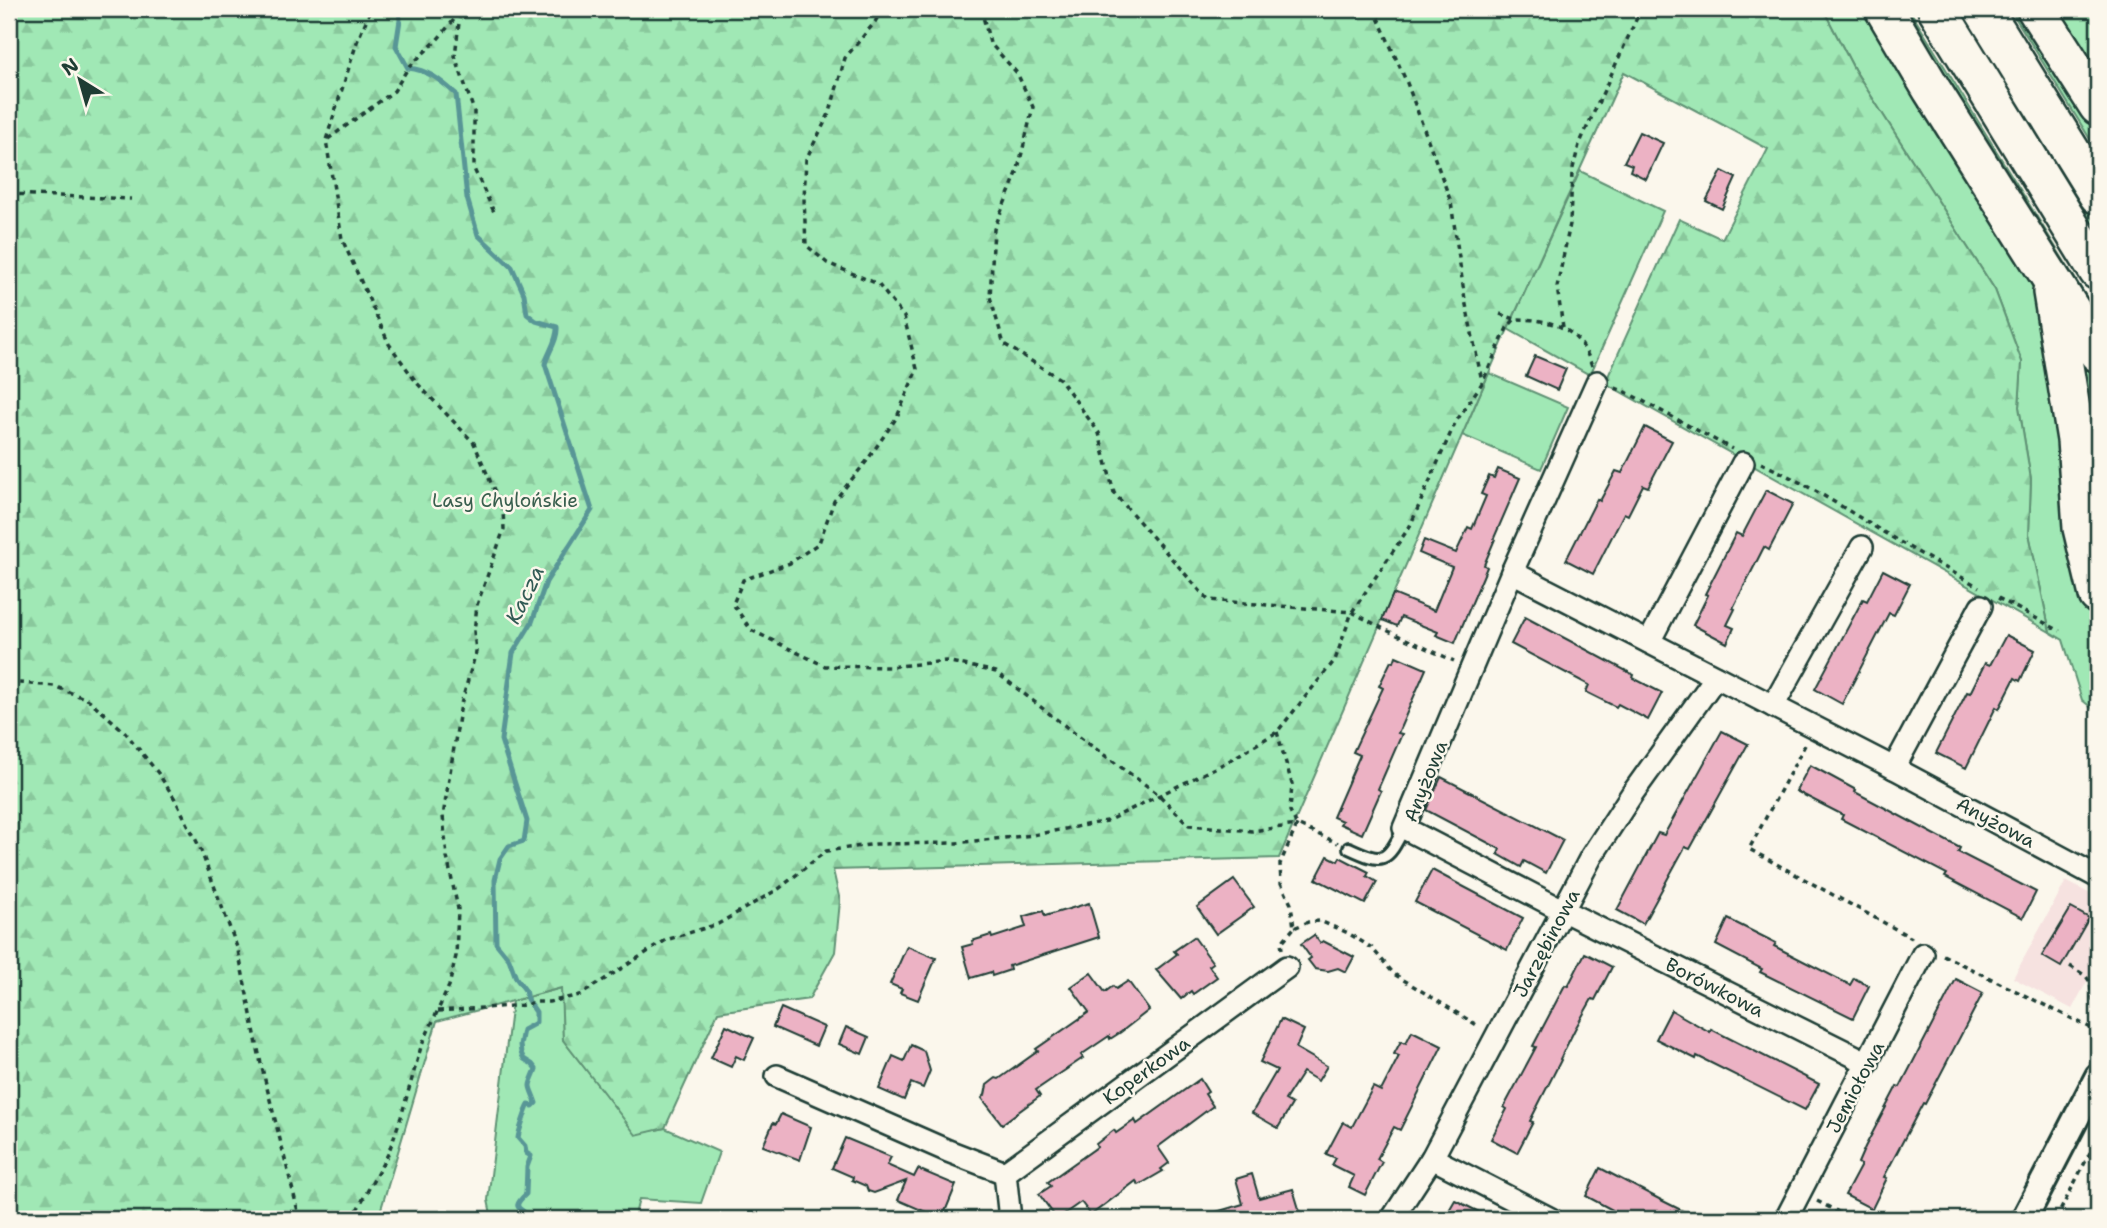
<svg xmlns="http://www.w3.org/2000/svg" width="2107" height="1228" font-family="'Shantell Sans',sans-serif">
  <defs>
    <pattern id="forest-firs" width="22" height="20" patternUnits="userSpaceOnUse" patternTransform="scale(1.75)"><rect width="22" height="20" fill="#a0e8b5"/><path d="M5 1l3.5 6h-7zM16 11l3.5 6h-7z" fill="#89c89c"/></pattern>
  </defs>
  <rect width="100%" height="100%" fill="#fbf7ec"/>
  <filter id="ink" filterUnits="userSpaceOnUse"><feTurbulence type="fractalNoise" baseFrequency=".0143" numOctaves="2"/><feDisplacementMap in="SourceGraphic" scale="14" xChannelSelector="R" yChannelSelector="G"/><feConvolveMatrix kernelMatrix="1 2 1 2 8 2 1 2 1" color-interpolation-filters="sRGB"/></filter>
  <g filter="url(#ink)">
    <polygon fill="#f6e2e0" points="2066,881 2098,898 2098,961 2072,1009 2013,978"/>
    <g fill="#a0e8b5" stroke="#609274" stroke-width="2">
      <polygon points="1823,9 1870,9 2010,242 2034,288 2047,324 2084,597 2098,631 2098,713 2082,700 2063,640 2050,632 2029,534 2031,479 2019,407 2022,362 1995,290 1854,69"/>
      <polygon points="1896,9 1909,9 2098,316 2098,338"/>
      <polygon points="1954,9 1964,9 2098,227 2098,243"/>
      <polygon points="2010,9 2027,9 2098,120 2098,152"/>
      <polygon points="2047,9 2098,9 2098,47 2095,72"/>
      <polygon points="1580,171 1663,211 1590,375 1508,329"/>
      <polygon points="2069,330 2098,370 2098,548"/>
      <polygon points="1489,373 1568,407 1541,469 1462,435"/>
      <polygon points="562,988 563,1040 636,1134 665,1128 719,1152 701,1203 639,1199 634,1219 492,1219 488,1200 512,1001"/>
    </g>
    <polygon fill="url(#forest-firs)" stroke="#609274" stroke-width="2" points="9,9 1823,9 1854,69 1995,290 2022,362 2019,407 2031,479 2029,534 2050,632 1605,383 1679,219 1722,239 1768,149 1624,72 1508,329 1279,858 833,870 840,901 835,952 809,999 718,1012 665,1128 636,1135 563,1040 561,988 437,1021 378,1219 9,1219"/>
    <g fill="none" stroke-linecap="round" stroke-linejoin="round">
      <path stroke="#599696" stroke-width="5" d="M399 9 400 20 396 46 408 68C429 70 441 81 456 94L467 198 478 235 512 267 524 294 527 314 536 321 557 327C558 339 549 351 545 364L592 510 546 582 532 622 513 653 501 740 527 821 524 841 509 846 500 859 495 880 496 943 509 959 516 978 525 990 527 999 536 1012V1022L534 1024 523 1030 520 1045 521 1053 524 1059 532 1064 536 1069C528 1090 528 1081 536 1103L533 1106 529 1105C526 1110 519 1131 518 1138L525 1146 526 1153 531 1156 527 1167 526 1194C508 1211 524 1206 530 1219"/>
    </g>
    <g fill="#ecb2c4" stroke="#1f3d34" stroke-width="2">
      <polygon points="1639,132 1663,143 1646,179 1630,171 1632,165 1624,162"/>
      <polygon points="1722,171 1736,178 1722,209 1706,201"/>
      <polygon points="1535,356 1566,369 1557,390 1526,376"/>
      <polygon points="1645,427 1672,441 1648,487 1643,485 1628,515 1624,513 1593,574 1566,560 1597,499 1600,501 1616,471 1622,473"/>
      <polygon points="1498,469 1520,478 1494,538 1495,539 1484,565 1487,567 1455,643 1436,635 1438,632 1401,617 1397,626 1382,620 1393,594 1434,611 1452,567 1419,553 1424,540 1456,553 1468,527 1472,529 1486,496 1481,494 1489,476 1494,478"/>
      <polygon points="1766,490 1793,504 1769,550 1764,547 1733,608 1735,609 1727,625 1734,628 1727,643 1693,625 1708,595 1705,594 1736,533 1742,536"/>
      <polygon points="1883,570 1910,584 1894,615 1889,613 1842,704 1815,689 1863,599 1867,601"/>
      <polygon points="1525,617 1634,675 1633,678 1662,693 1648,720 1618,704 1616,707 1586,692 1589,685 1511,644"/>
      <polygon points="2006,635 2035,650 2020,681 2015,678 1999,709 1996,707 1966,768 1936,753 1967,692 1970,693 1985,663 1990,665"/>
      <polygon points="1396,656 1426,669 1398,733 1402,734 1378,789 1381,791 1362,834 1340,824 1342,821 1333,817 1360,755 1353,752 1383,688 1379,686 1391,661 1394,662"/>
      <polygon points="1722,731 1748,744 1690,849 1685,847 1643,924 1617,910 1658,833 1664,835"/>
      <polygon points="1810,765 1856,790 1855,792 1960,848 1958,852 2036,892 2023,918 1945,877 1947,874 1841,819 1843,815 1796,791"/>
      <polygon points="1441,777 1563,840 1546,873 1524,861 1521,867 1498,854 1500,849 1426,810"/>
      <polygon points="1328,856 1338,861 1340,857 1355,865 1369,872 1367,876 1377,882 1365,904 1316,879"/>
      <polygon points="1432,870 1523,918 1507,950 1415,902"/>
      <polygon points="1234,880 1254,907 1216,934 1197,907"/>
      <polygon points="1089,903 1099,937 1009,966 1010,970 992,976 991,972 971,978 962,947 973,944 972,941 991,935 992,938 1026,927 1023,917 1043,911 1045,916"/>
      <polygon points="2071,908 2089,918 2061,967 2042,956"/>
      <polygon points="1728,919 1776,943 1774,946 1850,985 1854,978 1869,986 1853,1018 1760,972 1762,969 1716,945"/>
      <polygon points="1314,935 1320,943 1323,941 1354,957 1346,972 1338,968 1328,971 1315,969 1308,960 1311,958 1301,944"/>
      <polygon points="1194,937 1213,963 1209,966 1217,977 1193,994 1191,991 1181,999 1156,970 1177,954 1174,951"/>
      <polygon points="907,946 936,958 918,1000 900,993 902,989 890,984"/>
      <polygon points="1585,953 1612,967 1595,1000 1592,999 1575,1029 1560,1059 1561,1060 1530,1121 1533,1122 1517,1153 1491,1139 1507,1109 1504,1107 1536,1047 1533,1046 1565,985 1568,986"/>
      <polygon points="1091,973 1105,992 1113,986 1116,989 1128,981 1149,1010 1121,1032 1110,1039 1109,1036 1081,1055 1083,1058 1036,1090 1040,1096 1002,1124 982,1098 985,1095 987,1085 996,1078 999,1079 1038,1051 1036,1049 1089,1012 1071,987"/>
      <polygon points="1956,979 1983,993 1925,1104 1923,1103 1884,1177 1887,1178 1872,1209 1845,1195 1861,1165 1858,1163 1865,1147 1897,1086 1900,1087"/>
      <polygon points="781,1008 824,1027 816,1046 773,1027"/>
      <polygon points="1671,1010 1710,1032 1711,1029 1819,1084 1805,1110 1697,1056 1696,1059 1656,1039"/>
      <polygon points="1281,1019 1304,1030 1296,1048 1327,1066 1318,1081 1303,1072 1285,1100 1292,1104 1278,1128 1252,1113 1277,1070 1260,1062"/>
      <polygon points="726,1025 754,1038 744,1060 736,1056 731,1067 711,1058"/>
      <polygon points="846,1027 869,1037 862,1054 839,1044"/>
      <polygon points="1412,1031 1442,1046 1400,1130 1394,1127 1377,1159 1382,1162 1365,1195 1349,1187 1354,1176 1332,1165 1336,1158 1326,1154 1343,1122 1352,1127 1373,1087 1381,1091 1399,1056 1394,1054 1401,1041 1406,1043"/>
      <polygon points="911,1045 924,1051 930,1071 923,1088 911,1083 904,1100 879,1089 893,1056 904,1061"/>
      <polygon points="1200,1079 1208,1092 1205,1094 1213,1106 1158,1147 1169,1163 1161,1169 1163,1171 1139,1185 1136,1181 1091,1215 1081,1202 1057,1219 1039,1194 1051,1186 1048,1182 1097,1147 1096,1144 1114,1130 1116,1133 1135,1120 1137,1124"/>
      <polygon points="781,1114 811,1127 800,1160 763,1146 773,1123 776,1124"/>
      <polygon points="845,1138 891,1157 887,1165 914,1177 918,1169 956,1185 942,1219 898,1200 906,1181 874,1193 868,1191 866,1186 852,1180 853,1177 832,1168"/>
      <polygon points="1600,1168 1661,1200 1699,1219 1632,1219 1620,1214 1586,1196"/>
      <polygon points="1252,1174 1259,1198 1293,1189 1302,1219 1207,1219 1206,1215 1243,1204 1236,1179"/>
      <polygon points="1455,1200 1493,1219 1444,1219"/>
    </g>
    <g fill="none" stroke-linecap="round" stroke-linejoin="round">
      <g stroke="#1f3d34" stroke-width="16">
        <path id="service" d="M1349 848C1384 864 1386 863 1404 828"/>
      </g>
      <g stroke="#1f3d34" stroke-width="26">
        <g id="minor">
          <polyline points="1597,382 1512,572 1404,828 1562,910 1868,1063"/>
          <polyline points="1512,572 1894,768 2098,877"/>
          <polyline points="1649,642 1743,463"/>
          <polyline points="1773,706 1862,547"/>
          <polyline points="1894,768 1981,606"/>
          <polyline points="777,1076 948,1151 1005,1173"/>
          <polyline points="1432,1158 1551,1219"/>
          <polyline points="1010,1219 1005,1173 1287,967"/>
          <polyline points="1392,1219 1432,1158 1591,857 1632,794 1716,677"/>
          <polyline points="1786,1219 1923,954"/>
        </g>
      </g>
      <g stroke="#1f3d34" stroke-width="30">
        <polyline id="tertiary" points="2024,1219 2098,1076"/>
      </g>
      <g stroke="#1f3d34" stroke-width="42">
        <g id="motorway">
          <polyline points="1884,9 1932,90 2098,353"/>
          <polyline points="1937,9 2098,271"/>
          <polyline points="1983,9 2098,195"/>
          <polyline points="2036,9 2098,106"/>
          <polyline points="2052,292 2076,440 2082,528 2098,595"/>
        </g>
      </g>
      <g stroke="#1f3d34" stroke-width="3.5" stroke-dasharray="5 5" stroke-linecap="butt">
        <polyline points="882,9 875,22 845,58 830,112 806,159 804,199 806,245 827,263 878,284 904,317 917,369 897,417 866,462 834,501 819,543 790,563 743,580 733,604 751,630 825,666 889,667 946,661 996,672 1078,736 1158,794 1189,825 1252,831 1297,825 1280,864 1281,883 1291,904 1294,928 1308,922 1320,921 1348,933 1372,948 1394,974 1480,1027"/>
        <polyline points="981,9 990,43 1017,73 1033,107 1017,173 994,229 990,297 1004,344 1060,379 1099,433 1114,493 1208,600 1352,612 1384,629 1454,661"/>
        <polyline points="1374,9 1407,83 1451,202 1465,300 1482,381"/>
        <polyline points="460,14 455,56 474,111 474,169 495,214"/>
        <polyline points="328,139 394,91 408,68 437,40 463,9"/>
        <polyline points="9,194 131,199"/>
        <polyline points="1500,314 1515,319"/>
        <polyline points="1563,327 1557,287 1570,224 1572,172 1579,145 1641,9"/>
        <polyline points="1615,388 1626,392 1732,449"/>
        <path d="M1761 463C1803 482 1836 503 1875 527 1909 548 1944 567 1979 587"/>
        <polyline points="1998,598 2060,631"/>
        <polyline points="9,682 54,686 89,700 125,732 158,773 175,799 200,848 238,950 261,1064 300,1219"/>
        <polyline points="1277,732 1292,784 1290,811 1297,825 1338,843"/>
        <polyline points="1805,745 1749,849 1912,938"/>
        <polyline points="1282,949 1281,943 1294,928"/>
        <polyline points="1943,955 2095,1030"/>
        <polyline points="2070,966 2086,976 2090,982 2092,998 2098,1010"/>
        <path d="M438 1011 527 1005 532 1002H549L580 995 666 940 718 924 780 888 826 851 876 844 956 843 1033 835 1107 821 1227 762 1277 732 1335 660 1352 612 1410 526 1455 423 1482 383 1507 328 1515 319C1552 319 1579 327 1592 366"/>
        <polyline points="1817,1201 1852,1219"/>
        <polyline points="352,1219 388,1154 401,1117 421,1047 449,986 456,956 458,909 447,857 443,816 461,704 476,652 474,632 477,605 504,529 503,511 474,443 417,383 389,344 342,239 326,140 357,42 371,9"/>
        <polyline points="2056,1219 2098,1137"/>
      </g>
      <use href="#service" stroke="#fbf7ec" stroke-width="10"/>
      <use href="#minor" stroke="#fbf7ec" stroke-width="21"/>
      <use href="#tertiary" stroke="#fbf7ec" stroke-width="24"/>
      <use href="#motorway" stroke="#fbf7ec" stroke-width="37"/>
    </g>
  </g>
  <g text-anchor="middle" stroke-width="5" stroke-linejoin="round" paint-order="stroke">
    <g font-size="19" fill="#395f4e" stroke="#fbf7ec">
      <text x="505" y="507">Lasy Chylońskie</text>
    </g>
    <g font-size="19" fill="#1f3d34" stroke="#fbf7ec">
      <text transform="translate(1425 781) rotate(-68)" y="7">Anyżowa</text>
      <text transform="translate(1996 822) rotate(28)" y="7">Anyżowa</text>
      <text transform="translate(1546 943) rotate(-62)" y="7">Jarzębinowa</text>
      <text transform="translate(1715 987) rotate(27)" y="7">Borówkowa</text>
      <text transform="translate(1146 1070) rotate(-36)" y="7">Koperkowa</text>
      <text transform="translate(1855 1087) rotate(-62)" y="7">Jemiołowa</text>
    </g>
    <g font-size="21" font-style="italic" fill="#325b55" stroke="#fbf7ec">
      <text transform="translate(525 595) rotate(-64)" y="7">Kacza</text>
    </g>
  </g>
  <rect width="2107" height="1228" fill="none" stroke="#fbf7ec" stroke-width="35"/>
  <rect x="18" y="18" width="2072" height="1193" fill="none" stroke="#1f3d34" stroke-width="2.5" filter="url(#ink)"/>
  <g transform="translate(80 80) rotate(323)" stroke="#fbf7ec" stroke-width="5" paint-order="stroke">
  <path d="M0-5L12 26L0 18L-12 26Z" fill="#1f3d34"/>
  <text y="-10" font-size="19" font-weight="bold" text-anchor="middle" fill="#1f3d34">N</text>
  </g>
</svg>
